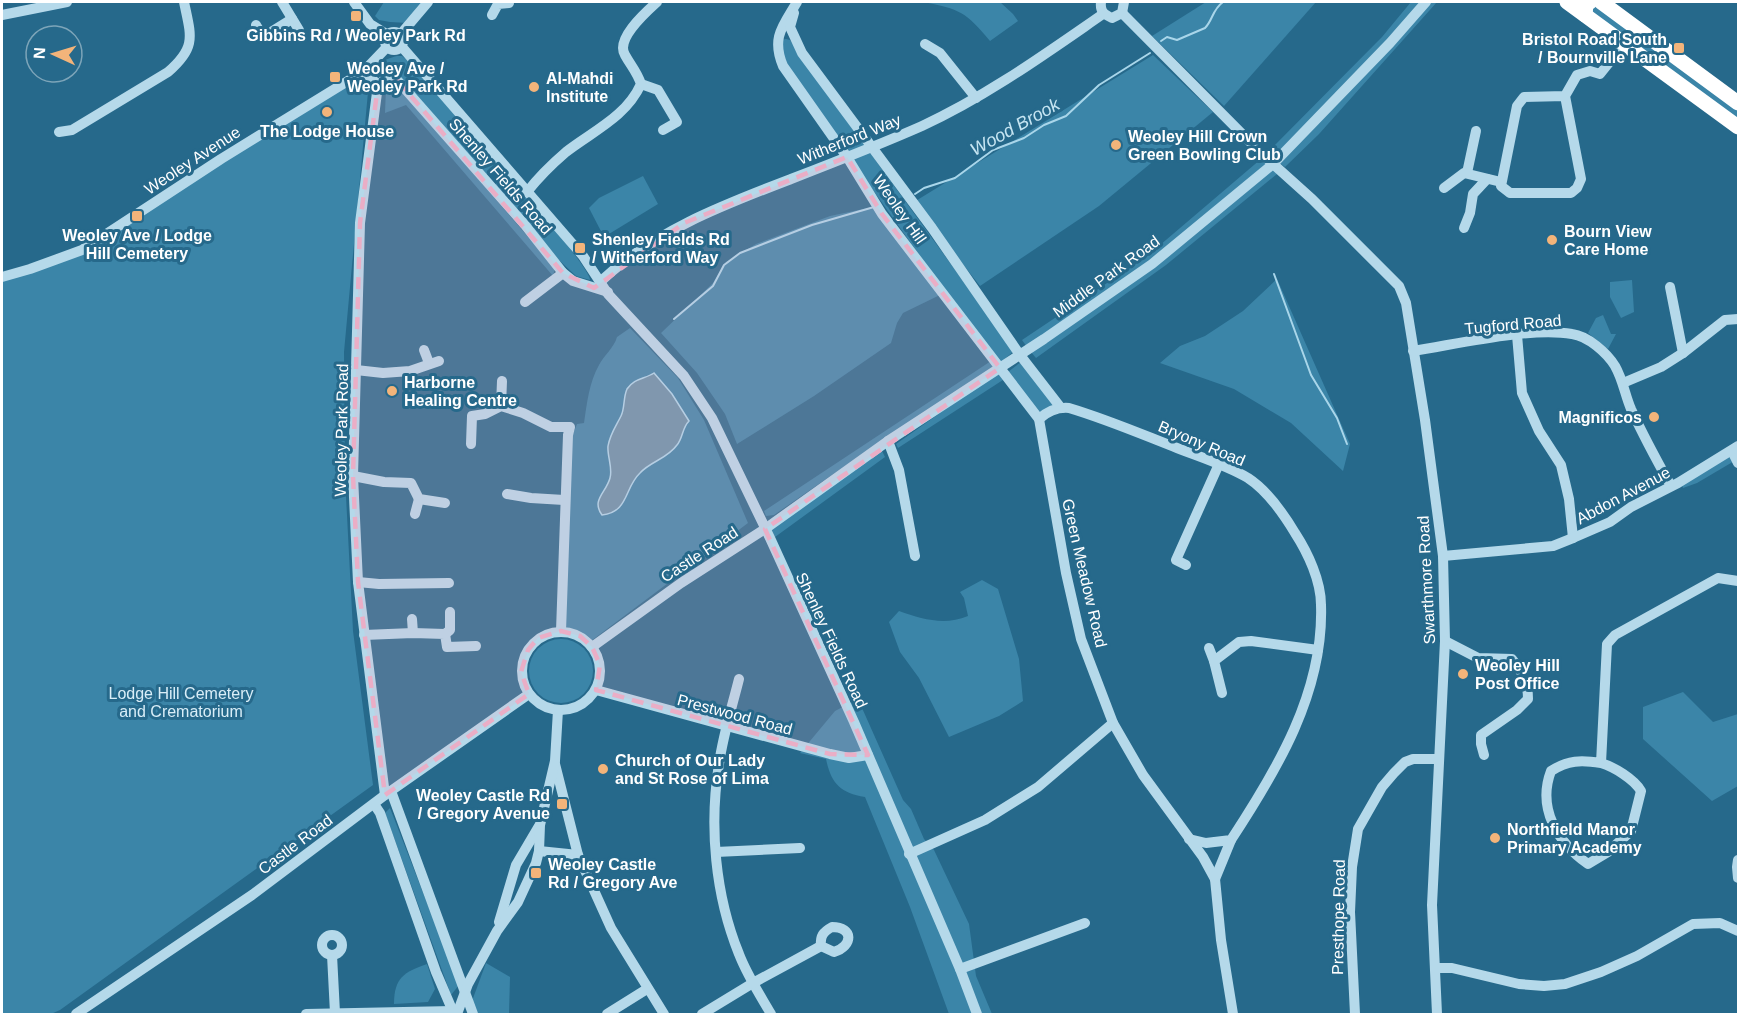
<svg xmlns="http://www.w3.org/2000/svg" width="1740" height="1016" font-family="Helvetica,sans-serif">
  <rect width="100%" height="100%" fill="#26698b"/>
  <g fill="#3b85a8">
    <polygon points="384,2 424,2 408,23 390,22 379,20 375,16"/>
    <path d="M923 2H1000L1013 14 1018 21 990 41C966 12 960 9 923 2Z"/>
    <polygon points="1206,2 1316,2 1224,106 1152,36"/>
    <polygon points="1411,2 1422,2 1275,159 1267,153 1382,37"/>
    <polygon points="1429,2 1437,2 1319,134 1285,167 1277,161"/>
    <polygon points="1593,5 1738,106 1738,122 1591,14"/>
    <polygon points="786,39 790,40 867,145 847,154 785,68 781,40"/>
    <polygon points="1153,55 1213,112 1099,206 980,286 914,202"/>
    <path d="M397 56H402L407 60 500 167 495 174H486L399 77H380C371 64 386 59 397 56Z"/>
    <polygon points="351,81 368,92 344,352 345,477 353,631 373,785 60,1010 51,1014 2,1014 2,281 85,250"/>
    <polygon points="390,82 395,83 555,268 553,276 406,105 385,113 386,87"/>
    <polygon points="868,150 1014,351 1000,363 948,295 850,158"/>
    <polygon points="1261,159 1266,164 1153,259 1027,347 1022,340 1146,257"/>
    <polygon points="1272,167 1277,174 1166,265 1036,358 1031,352"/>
    <path d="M503 176C517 184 590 268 590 280L576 276 559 260 496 185V181L499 177Z"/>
    <polygon points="643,176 658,204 604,237 589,208 599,198"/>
    <polygon points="873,207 940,295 903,313 897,323 891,343 814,396 737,444 725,414 697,373 661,333 713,283 726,262 756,244 830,216"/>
    <polygon points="1277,279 1350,444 1343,471 1291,423 1234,389 1160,363 1180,346 1205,336 1243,311"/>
    <polygon points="1632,280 1634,312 1621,318 1610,297 1610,282"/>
    <polygon points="1603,315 1611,334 1616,334 1608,349 1588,333 1596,318"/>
    <path d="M630 328 678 378 704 420 748 523 587 644 566 630 565 626 569 444 577 424 584 423C587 403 589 383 599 365 604 355 614 348 617 337Z"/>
    <polygon points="991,361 996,366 881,441 774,515 766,516 764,511"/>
    <polygon points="1022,361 1055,405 1038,415 1008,372"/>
    <polygon points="1000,371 1006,378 898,448 896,444"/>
    <polygon points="882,451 885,457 775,537 771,529"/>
    <polygon points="1731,452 1736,460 1697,483 1683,488 1681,482"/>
    <path d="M982 580 998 589 1019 659 1023 701 999 716 949 737 919 678 900 652 889 622 899 611C922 619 944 626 968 616L964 598 960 592Z"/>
    <circle cx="561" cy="671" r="32"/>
    <polygon points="1683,692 1713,722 1738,714 1738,786 1712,801 1643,739 1643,707"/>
    <path d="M858 699 903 800 911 809 924 839 934 850 969 924 976 976 992 1014H949L910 907 865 797C840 793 831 783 826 759L800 753 835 711Z"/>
    <polygon points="390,808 459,985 451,995 385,813"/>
    <polygon points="486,963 510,977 509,1014 478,1014 472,1001"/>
    <path d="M427 964 435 989 428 1002 394 1004C394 978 404 972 427 964Z"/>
  </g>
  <path fill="#6692a8" stroke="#a9d6ea" stroke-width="1.5" d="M654 373 672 394 689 421C682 428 683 438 677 445 667 459 651 461 640 473 624 488 629 512 602 515 591 500 606 493 610 478 613 468 607 456 608 446 610 434 616 426 621 416 625 408 623 398 627 389 634 378 645 379 654 373Z"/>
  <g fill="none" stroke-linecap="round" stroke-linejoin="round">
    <g stroke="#a9d6ea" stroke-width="2">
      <path d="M1161 41 1167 37 1177 40 1205 28C1213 20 1212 10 1223 2"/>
      <polyline points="915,194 924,188 955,178 993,150 1024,138 1044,125 1066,116 1099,85 1150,53"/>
      <polyline points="1274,274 1311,375 1337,418 1347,444"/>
      <polyline points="674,319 713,286 724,265 740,253 812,225 874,207"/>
    </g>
    <g stroke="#b5d9ea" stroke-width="10">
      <polyline points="282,2 299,30"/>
      <polyline points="354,2 370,24 388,35"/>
      <path d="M797 2C783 26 771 37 783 66L847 157 882 214 1039 419 1066 573 1081 639 1113 723 1143 775 1203 857 1215 879 1221 940 1233 1014"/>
      <path d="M1101 2C1100 11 1103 14 1112 18L1122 13 1124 2"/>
      <polyline points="794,13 790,27 802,53 932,228 1020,355 1061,408"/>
      <polyline points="1122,13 1263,155 1312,199 1399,286 1406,303 1425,420 1443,556 1445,641 1432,905 1437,1014"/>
      <polyline points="2,15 67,2"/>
      <polyline points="492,15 498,4 509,3"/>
      <polyline points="256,25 263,37 292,19"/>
      <circle cx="394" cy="41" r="9"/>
      <polyline points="400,35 428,2"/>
      <polyline points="925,44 940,53 976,98"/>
      <polyline points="402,47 583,256 608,294 684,376 712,418 770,538 854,722 960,969 977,1014"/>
      <polyline points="364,71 378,85 360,223 353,476 358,582 385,795"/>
      <polyline points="641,84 658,90 677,122 663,130"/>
      <polyline points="378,85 383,81 393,78 398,81 525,225 563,273 573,281 608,292"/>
      <polyline points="1565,96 1581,179 1577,188 1571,193 1510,193 1501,186 1517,106 1524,97 1565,96 1577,75 1590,71 1600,74 1624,44"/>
      <path d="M59 132 72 130 168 72C197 47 191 36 184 2"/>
      <polyline points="1467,173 1476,131"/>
      <polyline points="1444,188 1464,173 1501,182"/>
      <path d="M527 192C538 178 552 164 566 152 593 131 626 117 641 84 637 72 631 66 625 55 615 39 646 12 657 2"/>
      <polyline points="1464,228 1470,213 1473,194 1487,179"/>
      <polyline points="2,277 30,269 82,250 221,159 364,71 387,47"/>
      <path d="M600 282C654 231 723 205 791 179 835 162 879 145 922 126 987 96 1045 54 1103 14"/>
      <polyline points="1670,287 1683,353"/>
      <polyline points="525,302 563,273"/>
      <polyline points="1517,335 1522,393 1539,431 1561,465 1569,499 1573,538"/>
      <polyline points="424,350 429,363"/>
      <path d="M1413 351C1458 344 1528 327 1572 334 1588 336 1607 353 1615 366 1623 380 1625 395 1631 409 1643 435 1657 461 1671 486"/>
      <polyline points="356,370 383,373 410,371 439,361"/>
      <polyline points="1623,383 1661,367 1683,353 1725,320 1738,319"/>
      <polyline points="501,406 502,381"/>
      <path d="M1039 419C1048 411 1057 407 1069 408 1106 419 1141 434 1177 448 1200 457 1226 465 1248 478 1268 491 1283 513 1295 533 1308 553 1321 581 1321 605 1324 692 1277 770 1231 840L1206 843 1189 839"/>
      <polyline points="888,441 899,470 915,556"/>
      <polyline points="471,444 472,416 485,414 501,406 523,413 551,427 570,427 568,435 561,631"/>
      <polyline points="1732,451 1738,463"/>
      <polyline points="353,476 384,482 411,483 419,499 445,503"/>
      <polyline points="507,494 531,498 564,500"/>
      <polyline points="415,514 419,499"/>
      <polyline points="1443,556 1553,546 1573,538 1610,522 1631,507 1678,483 1738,446"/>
      <polyline points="1186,565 1176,560 1219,464"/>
      <polyline points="358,582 379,584 449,583"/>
      <polyline points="412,619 413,633"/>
      <circle cx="561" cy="671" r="39"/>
      <polyline points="445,634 450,630 450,612"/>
      <polyline points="364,635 413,633 445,634 447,647 476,646"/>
      <path d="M1445 641 1478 658 1512 659C1522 672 1528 682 1528 699L1517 710 1481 735V744L1484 755"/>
      <polyline points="592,647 681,583 765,529 888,441 1044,339 1152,264 1273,164 1390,43 1426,2"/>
      <polyline points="1209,648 1214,661"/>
      <path d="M739 679C732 707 723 735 719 764 709 826 715 895 739 954 747 975 760 995 771 1014"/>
      <polyline points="596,690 830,754 849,758 868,755"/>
      <polyline points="1222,693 1214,661 1239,642 1251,641 1318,650"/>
      <path d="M1601 763C1614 767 1634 779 1641 791L1631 831 1608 852 1588 864C1557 842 1537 808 1551 771 1568 760 1581 760 1601 763L1607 644 1615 635 1718 578 1738 581"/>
      <polyline points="555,764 578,855 611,928 664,1014"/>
      <polyline points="391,791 473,1014"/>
      <polyline points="374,804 380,813 436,972 454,1014"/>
      <polyline points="539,851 578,855"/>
      <polyline points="716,852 800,848"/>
      <polyline points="909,854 985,820 1038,787 1113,723"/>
      <polyline points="1738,860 1737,867 1738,878"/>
      <polyline points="1215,879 1231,840"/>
      <polyline points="499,922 516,865 539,826"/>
      <path d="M832 927C854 927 853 946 834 952L821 946C820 936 823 932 832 927Z"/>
      <circle cx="332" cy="945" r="10"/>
      <polyline points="332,955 335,1013"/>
      <polyline points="1435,968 1452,968 1519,984 1544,986 1565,984 1601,972 1637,956 1693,924 1720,923 1738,931"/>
      <polyline points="960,969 1085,923"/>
      <polyline points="76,1014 252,895 385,795 529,694"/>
      <polyline points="306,1014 453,1011"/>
      <polyline points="457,1014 468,984 497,931 518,902 536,863 539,851 540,825 555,761 558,710"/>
      <polyline points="607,1014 647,989"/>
      <polyline points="702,1014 753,983 821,946"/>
      <polyline points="1355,1014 1350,912 1352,867 1358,829 1382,787 1394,773 1405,762 1413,759 1438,759"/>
    </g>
    <g stroke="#fff" stroke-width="15">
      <polyline points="1567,2 1738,127"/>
      <polyline points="1601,2 1738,103"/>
      <polyline points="1585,15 1586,4 1590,2"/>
    </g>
  </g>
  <path fill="#eaaec6" fill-opacity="0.2" stroke="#eaaec6" stroke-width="4.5" stroke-dasharray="12 8" stroke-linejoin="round" d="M398 81 563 273 594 288 684 223 847 157 882 214 1000 368 765 529 868 755 830 754 596 690 600 665 592 647 580 636 561 631 538 638 528 650 521 672 529 694 385 795 358 582 353 476 360 223 378 85Z"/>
  <g fill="#f3b47a" stroke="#26698b" stroke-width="2">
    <rect x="350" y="10" width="12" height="12" rx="3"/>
    <rect x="1673" y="42" width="12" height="12" rx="3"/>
    <rect x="329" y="71" width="12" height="12" rx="3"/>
    <circle cx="534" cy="87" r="6"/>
    <circle cx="327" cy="112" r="6"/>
    <circle cx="1116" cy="145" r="6"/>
    <rect x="131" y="210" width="12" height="12" rx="3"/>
    <circle cx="1552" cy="240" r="6"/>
    <rect x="574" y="242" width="12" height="12" rx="3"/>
    <circle cx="392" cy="391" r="6"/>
    <circle cx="1654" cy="417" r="6"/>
    <circle cx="1463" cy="674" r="6"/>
    <circle cx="603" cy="769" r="6"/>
    <rect x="556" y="798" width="12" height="12" rx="3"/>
    <circle cx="1495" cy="838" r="6"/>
    <rect x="530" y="867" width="12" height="12" rx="3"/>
  </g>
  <g text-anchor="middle" stroke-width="6" stroke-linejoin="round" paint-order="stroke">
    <g font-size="16" font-weight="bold" fill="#fff" stroke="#26698b" text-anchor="start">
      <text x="356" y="41" text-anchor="middle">Gibbins Rd / Weoley Park Rd</text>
      <text x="1667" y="45" text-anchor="end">Bristol Road South<tspan x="1667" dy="18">/ Bournville Lane</tspan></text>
      <text x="347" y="74">Weoley Ave /<tspan x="347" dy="18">Weoley Park Rd</tspan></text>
      <text x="546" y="84">Al-Mahdi<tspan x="546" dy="18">Institute</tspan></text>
      <text x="327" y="137" text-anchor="middle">The Lodge House</text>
      <text x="1128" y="142">Weoley Hill Crown<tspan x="1128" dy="18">Green Bowling Club</tspan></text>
      <text x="1564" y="237">Bourn View<tspan x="1564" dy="18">Care Home</tspan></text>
      <text x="137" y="241" text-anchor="middle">Weoley Ave / Lodge<tspan x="137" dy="18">Hill Cemetery</tspan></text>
      <text x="592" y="245">Shenley Fields Rd<tspan x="592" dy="18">/ Witherford Way</tspan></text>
      <text x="404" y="388">Harborne<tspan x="404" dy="18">Healing Centre</tspan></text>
      <text x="1642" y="423" text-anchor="end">Magnificos</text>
      <text x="1475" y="671">Weoley Hill<tspan x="1475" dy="18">Post Office</tspan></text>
      <text x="615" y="766">Church of Our Lady<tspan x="615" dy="18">and St Rose of Lima</tspan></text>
      <text x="550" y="801" text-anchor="end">Weoley Castle Rd<tspan x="550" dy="18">/ Gregory Avenue</tspan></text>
      <text x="1507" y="835">Northfield Manor<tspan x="1507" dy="18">Primary Academy</tspan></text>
      <text x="548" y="870">Weoley Castle<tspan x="548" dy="18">Rd / Gregory Ave</tspan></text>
    </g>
    <g font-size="16" fill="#fff" stroke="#26698b">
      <text transform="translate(849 139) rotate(-22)" y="6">Witherford Way</text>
      <text transform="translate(192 160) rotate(-33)" y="6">Weoley Avenue</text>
      <text transform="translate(501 176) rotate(49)" y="6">Shenley Fields Road</text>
      <text transform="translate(900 209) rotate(55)" y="6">Weoley Hill</text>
      <text transform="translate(1106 276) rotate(-36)" y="6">Middle Park Road</text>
      <text transform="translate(1513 324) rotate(-5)" y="6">Tugford Road</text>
      <text transform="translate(341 430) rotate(-89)" y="6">Weoley Park Road</text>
      <text transform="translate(1202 443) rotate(23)" y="6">Bryony Road</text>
      <text transform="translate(1623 495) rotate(-28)" y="6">Abdon Avenue</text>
      <text transform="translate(699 554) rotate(-33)" y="6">Castle Road</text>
      <text transform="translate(1085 573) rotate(77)" y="6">Green Meadow Road</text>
      <text transform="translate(1426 580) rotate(-93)" y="6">Swarthmore Road</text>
      <text transform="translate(832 640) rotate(65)" y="6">Shenley Fields Road</text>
      <text transform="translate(735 714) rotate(15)" y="6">Prestwood Road</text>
      <text transform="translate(295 844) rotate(-37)" y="6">Castle Road</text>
      <text transform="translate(1338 917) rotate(-89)" y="6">Presthope Road</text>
    </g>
    <g font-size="16" fill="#d9eef8" stroke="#26698b">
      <text x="181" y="699">Lodge Hill Cemetery<tspan x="181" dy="18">and Crematorium</tspan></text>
    </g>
    <g font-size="18" font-style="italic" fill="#c6e5f2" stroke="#26698b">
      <text transform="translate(1015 127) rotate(-29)" y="6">Wood Brook</text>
    </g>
  </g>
  <rect width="1740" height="1016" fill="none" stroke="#ffffff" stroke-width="6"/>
  <g transform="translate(54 54) rotate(274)"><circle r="28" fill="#26698b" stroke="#7da5b9" stroke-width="1.5"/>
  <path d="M0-4.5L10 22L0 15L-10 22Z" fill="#f3b47a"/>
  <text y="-9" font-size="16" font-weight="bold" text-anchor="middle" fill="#ffffff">N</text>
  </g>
</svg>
